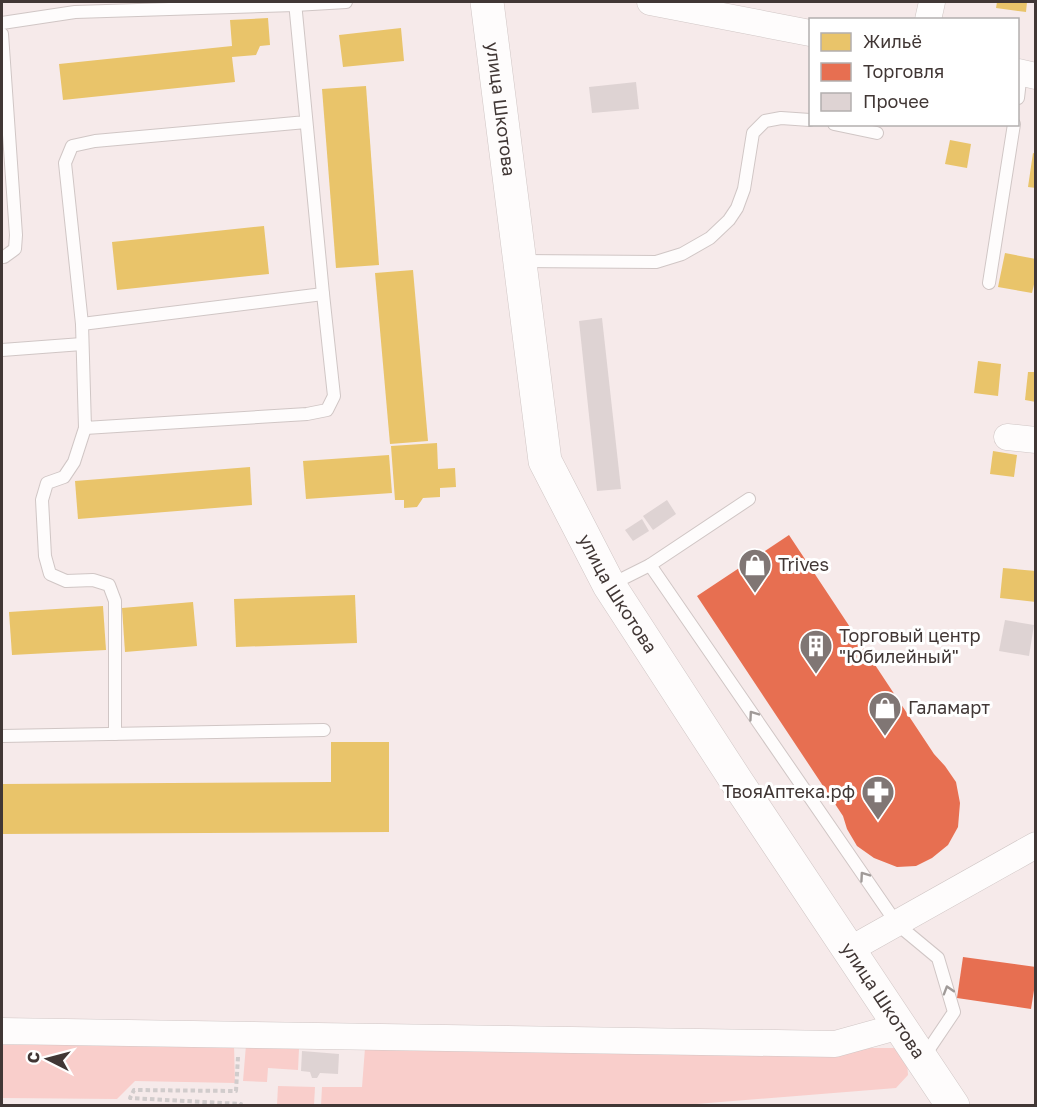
<svg xmlns="http://www.w3.org/2000/svg" width="1037" height="1107" font-family="'Golos Text',sans-serif">
  <rect width="100%" height="100%" fill="#f6eaea"/>
  <g fill="#f9cecb">
    <polygon points="234,1044 235,1083 135,1081 117,1099 2,1098 2,1045"/>
    <polygon points="246,1045 299,1049 298,1070 268,1068 267,1082 243,1081"/>
    <polygon points="365,1048 898,1048 907,1061 908,1075 896,1088 684,1105 321,1106 322,1087 362,1087"/>
    <polygon points="278,1086 315,1087 314,1105 277,1105"/>
  </g>
  <g fill="#e9c46a">
    <polygon points="997,2 1027,2 1026,12 996,8"/>
    <polygon points="268,18 270,45 260,46 256,55 232,57 235,82 63,100 59,64 232,46 230,20"/>
    <polygon points="401,28 404,61 343,67 339,35"/>
    <polygon points="366,86 379,265 336,268 322,89"/>
    <polygon points="950,140 971,144 967,168 945,164"/>
    <polygon points="1033,153 1036,154 1036,188 1028,187"/>
    <polygon points="264,226 269,274 117,290 112,242"/>
    <polygon points="1005,253 1036,259 1036,276 1032,293 998,287"/>
    <polygon points="413,270 428,441 390,444 375,273"/>
    <polygon points="978,361 1001,364 998,396 974,393"/>
    <polygon points="1028,372 1036,372 1036,402 1025,400"/>
    <polygon points="437,443 438,469 455,468 456,487 440,488 440,497 423,498 417,507 404,508 404,500 395,500 391,446"/>
    <polygon points="993,451 1017,455 1014,477 990,474"/>
    <polygon points="389,455 392,493 306,499 303,461"/>
    <polygon points="250,467 252,505 78,519 75,481"/>
    <polygon points="1003,568 1036,571 1036,602 1000,598"/>
    <polygon points="355,595 357,643 236,647 234,599"/>
    <polygon points="193,602 197,646 125,652 122,608"/>
    <polygon points="103,606 106,650 12,655 9,612"/>
    <polygon points="331,742 389,742 389,832 2,834 2,784 331,782"/>
  </g>
  <g fill="#e76f51">
    <polygon points="789,535 934,754 945,766 956,782 960,803 958,827 948,845 932,858 916,866 897,867 874,858 857,846 847,829 843,816 697,596"/>
    <polygon points="963,957 1036,967 1036,978 1031,1009 957,998"/>
  </g>
  <g fill="#ded3d3">
    <polygon points="636,82 639,109 592,113 589,87"/>
    <polygon points="602,318 621,489 597,491 579,321"/>
    <polygon points="667,500 676,514 653,530 643,516"/>
    <polygon points="642,519 649,531 633,541 625,530"/>
    <polygon points="1005,620 1034,625 1029,656 999,651"/>
    <polygon points="302,1051 339,1054 338,1074 320,1073 317,1078 312,1078 310,1072 301,1071"/>
  </g>
  <g fill="none" stroke-linecap="round" stroke-linejoin="round">
    <g stroke="#d0c6c5" stroke-width="14">
      <g id="lane">
        <polyline points="295,2 323,294 334,396 327,410 307,414 85,428 82,324 65,163 72,146 95,141 306,122"/>
        <polyline points="2,23 75,12 295,5 346,2"/>
        <polyline points="2,34 16,235 15,249 4,257 2,257"/>
        <polyline points="1018,98 1021,72"/>
        <polyline points="834,124 877,133"/>
        <polyline points="521,261 656,262 682,254 710,238 729,220 737,208 744,189 753,133 765,121 781,118 810,120"/>
        <polyline points="989,283 1014,124"/>
        <polyline points="82,324 323,294"/>
        <polyline points="2,350 82,344"/>
        <polyline points="85,428 74,462 64,477 47,483 42,500 45,556 50,574 66,581 93,580 109,585 115,601 115,734"/>
        <polyline points="650,565 749,499"/>
        <polyline points="610,585 650,565 897,924 938,958 954,1012 923,1058"/>
        <polyline points="2,736 324,730"/>
      </g>
    </g>
    <g stroke="#d0c6c5" stroke-width="27">
      <g id="street">
        <polyline points="650,2 810,33"/>
        <polyline points="928,20 932,2"/>
        <polyline points="1018,72 1036,76"/>
        <polyline points="1007,437 1036,440"/>
        <polyline points="849,950 1036,845"/>
        <polyline points="2,1031 835,1044 900,1026"/>
      </g>
    </g>
    <g stroke="#d0c6c5" stroke-width="34">
      <g id="secondary">
        <path id="s1" d="M487 2 545 461 609 585 737 782 953 1106"/>
      </g>
    </g>
    <polyline stroke="#d1cccc" stroke-width="4" stroke-dasharray="4.5 3" stroke-linecap="butt" points="238,1057 236,1091 134,1090 130,1098 241,1104 240,1106"/>
    <use href="#lane" stroke="#fefcfc" stroke-width="12"/>
    <use href="#street" stroke="#fefcfc" stroke-width="26"/>
    <use href="#secondary" stroke="#fefcfc" stroke-width="33"/>
  </g>
  <defs><path id="oneway-chevron" d="M-2-3.5L2.5 0L-2 3.5" fill="none" stroke-width="1.6" stroke-linecap="round" stroke-linejoin="round" transform="scale(1.5)"/></defs>
  <g stroke="#a09a98">
    <use href="#oneway-chevron" transform="translate(753 715) rotate(-125)"/>
    <use href="#oneway-chevron" transform="translate(864 876) rotate(-125)"/>
    <use href="#oneway-chevron" transform="translate(948 990) rotate(-107)"/>
  </g>
  <defs>
    <g id="shop-pin" transform="scale(1.725)"><path d="M0 17L-7.5 6A9.5 9.5 0 1 1 7.5 6Z" fill="#807674" stroke="#fff"/><path d="M-5-2.5h2.3a2.7 3.5 0 0 1 5.4 0H5L5.5 6h-11ZM-1.5-2.5h3a1.5 2.3 0 0 0-3 0Z" fill="#fff"/></g>
    <g id="building-pin" transform="scale(1.725)"><path d="M0 17L-7.5 6A9.5 9.5 0 1 1 7.5 6Z" fill="#807674" stroke="#fff"/><path d="M-4-6H4V6H1V3H-1V6H-4ZM-2.5-4.3h1.7v1.8h-1.7ZM.8-4.3h1.7v1.8H.8ZM-2.5-1h1.7V.8h-1.7ZM.8-1h1.7V.8H.8Z" fill="#fff"/></g>
    <g id="pharmacy-pin" transform="scale(1.725)"><path d="M0 17L-7.5 6A9.5 9.5 0 1 1 7.5 6Z" fill="#807674" stroke="#fff"/><path d="M-2-6h4v4h4v4h-4v4h-4v-4h-4v-4h4Z" fill="#fff"/></g>
  </defs>
  <g fill-rule="evenodd">
    <use href="#shop-pin" x="755" y="565"/>
    <use href="#building-pin" x="816" y="646"/>
    <use href="#shop-pin" x="885" y="708"/>
    <use href="#pharmacy-pin" x="878" y="792"/>
  </g>
  <g text-anchor="middle" stroke-width="6" stroke-linejoin="round" paint-order="stroke">
    <g font-size="18" fill="#413735" stroke="#fff">
      <text dy="6" stroke="none"><textPath href="#s1" startOffset="108">улица Шкотова</textPath></text>
      <text dy="6" stroke="none"><textPath href="#s1" startOffset="614">улица Шкотова</textPath></text>
      <text dy="6" stroke="none"><textPath href="#s1" startOffset="1100">улица Шкотова</textPath></text>
    </g>
    <g font-size="18" fill="#413735" stroke="#fff" text-anchor="start">
      <text x="778" y="571">Trives</text>
      <text x="839" y="642">Торговый центр<tspan x="839" dy="21">"Юбилейный"</tspan></text>
      <text x="908" y="714">Галамарт</text>
      <text x="855" y="798" text-anchor="end">ТвояАптека.рф</text>
    </g>
  </g>
  <rect width="1037" height="1107" fill="none" stroke="#413735" stroke-width="6"/>
  <rect x="809" y="18" width="210" height="108" fill="#ffffff" stroke="#b3afae" stroke-width="1.5"/>
  <rect x="821" y="33" width="30" height="18" fill="#e9c46a" stroke="#b3afae" stroke-width="1.5"/>
  <text x="863" y="48" font-size="18" fill="#413735">Жильё</text>
  <rect x="821" y="63" width="30" height="18" fill="#e76f51" stroke="#b3afae" stroke-width="1.5"/>
  <text x="863" y="78" font-size="18" fill="#413735">Торговля</text>
  <rect x="821" y="93" width="30" height="18" fill="#ded3d3" stroke="#b3afae" stroke-width="1.5"/>
  <text x="863" y="108" font-size="18" fill="#413735">Прочее</text>
  <g transform="translate(48 1059) rotate(276)" stroke="#ffffff" stroke-width="4.5" paint-order="stroke">
  <path d="M0-4.5L10 22L0 15L-10 22Z" fill="#413735"/>
  <text y="-9" font-size="16" font-weight="bold" text-anchor="middle" fill="#413735">С</text>
  </g>
</svg>
